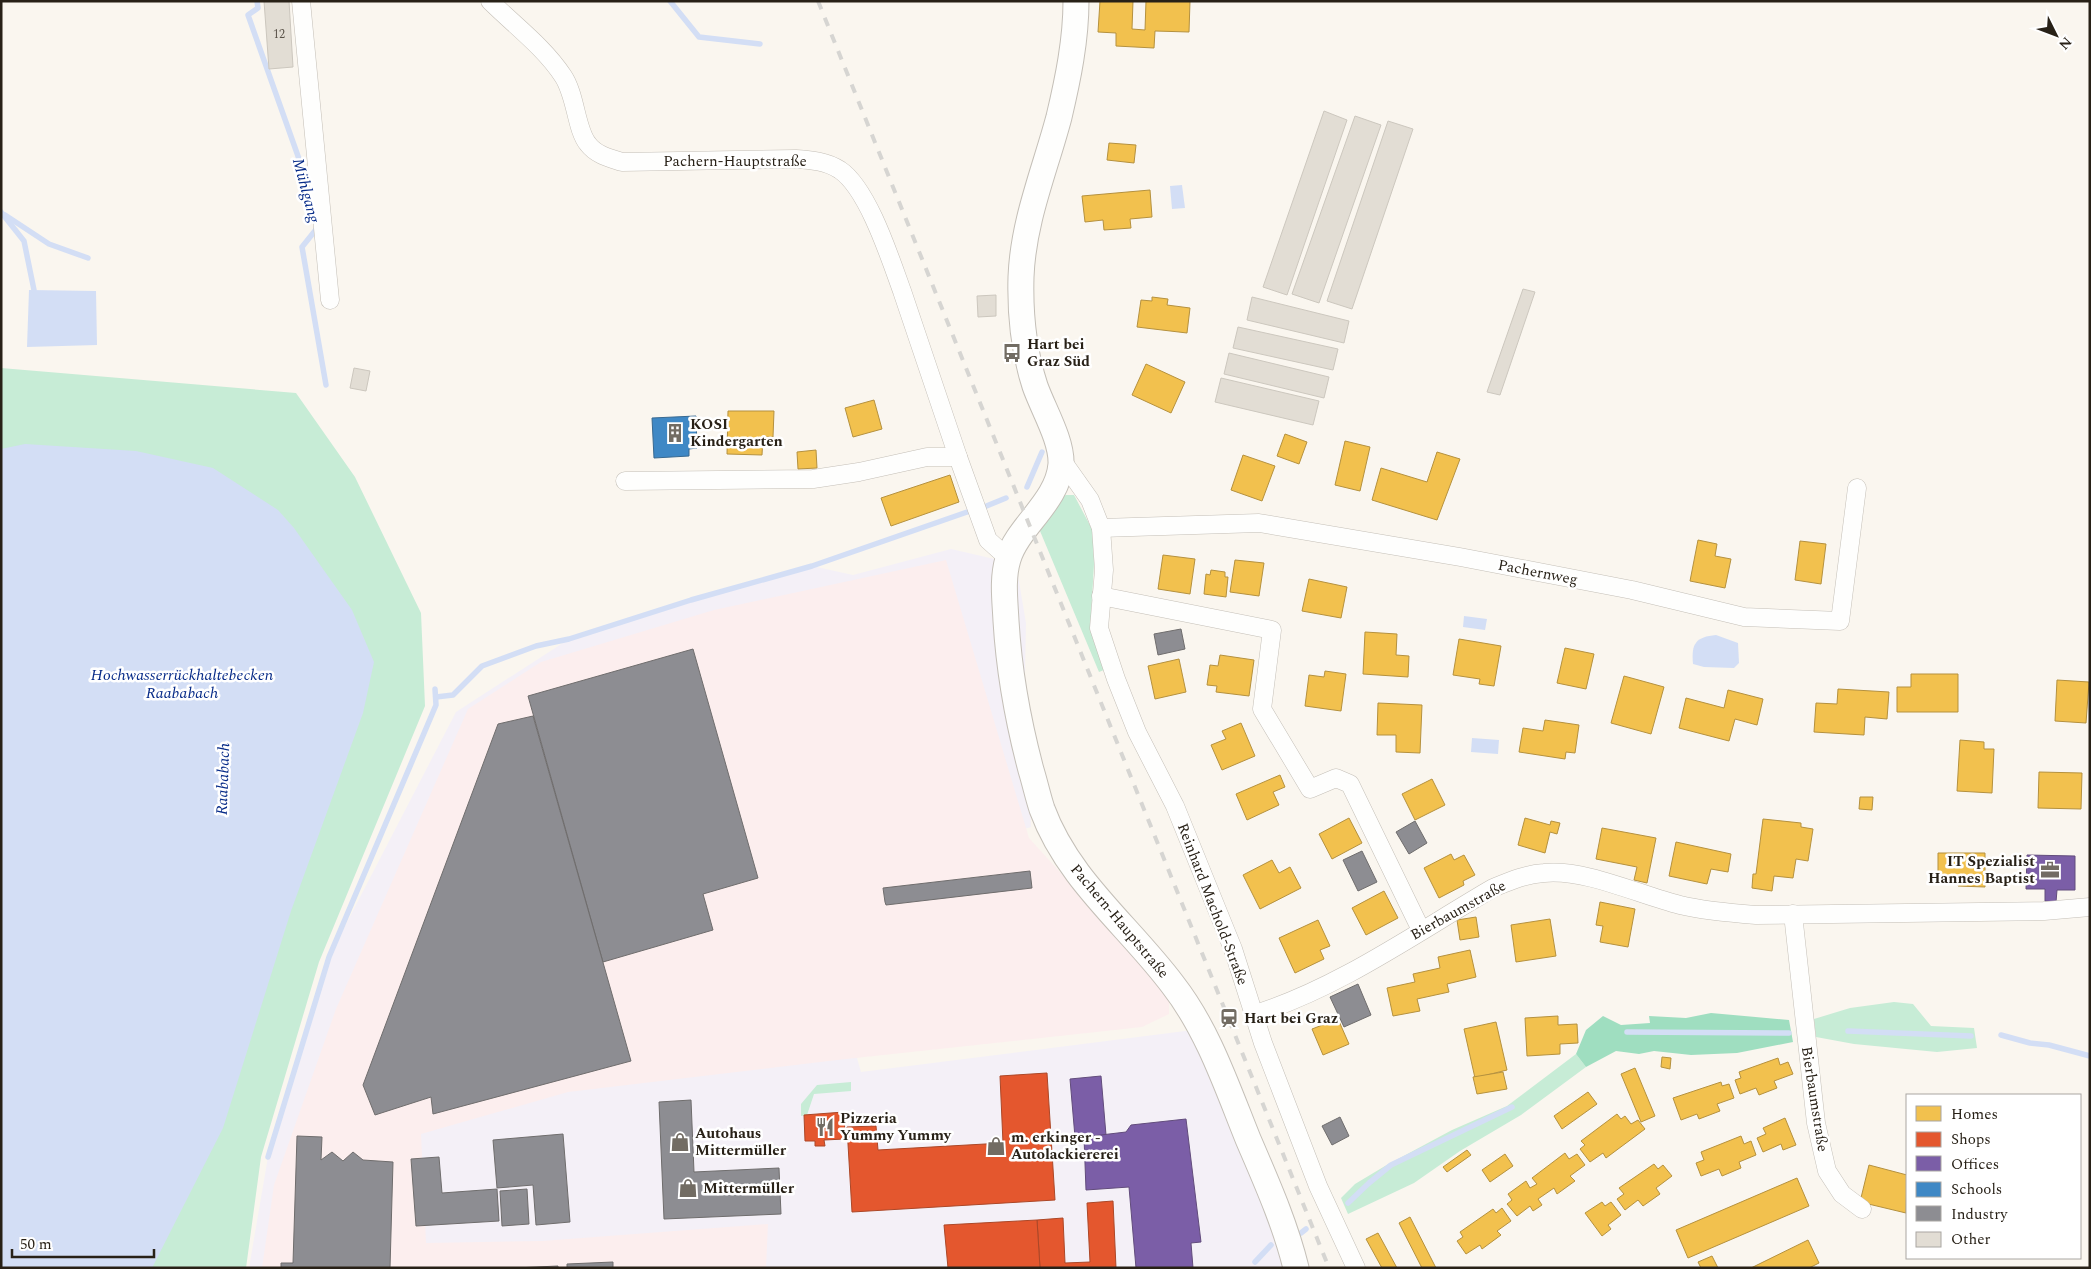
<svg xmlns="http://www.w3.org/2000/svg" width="2091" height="1269" font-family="Spectral,serif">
  <rect width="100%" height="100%" fill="#faf6ef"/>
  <polygon fill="#f4f0f7" points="951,549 1016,564 1026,623 1025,674 1031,827 810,893 861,1072 1201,1029 1296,1268 249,1268 268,1157 329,957 456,712 569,639 592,631 691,600 812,566 853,575"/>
  <polygon fill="#fceeee" points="946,560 1029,838 1169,992 1169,1014 1142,1027 837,1060 568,1092 421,1134 426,1243 542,1241 768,1224 766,1268 262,1268 274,1185 336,1009 468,709 541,662 714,610"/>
  <g fill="#c7ecd6">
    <polygon points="1,368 296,393 355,477 421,613 425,706 319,962 261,1157 246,1268 1,1268"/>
    <polygon points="1066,495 1074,495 1093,531 1094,564 1091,616 1093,639 1104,670 1099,672 1040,531 1040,526 1060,498"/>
    <polygon points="1894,1002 1913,1004 1931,1026 1974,1028 1977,1048 1937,1052 1854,1044 1816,1037 1814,1019 1850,1008"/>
    <polygon points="1576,1054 1586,1067 1521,1115 1460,1151 1414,1183 1348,1214 1341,1198 1355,1184 1385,1166 1452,1130 1507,1106"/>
    <polygon points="851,1082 851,1091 814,1094 807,1115 801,1116 801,1104 817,1085"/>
  </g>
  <polygon fill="#9fdec0" points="1711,1013 1789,1020 1793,1042 1737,1053 1691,1055 1654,1051 1639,1054 1616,1051 1586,1067 1576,1054 1586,1030 1603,1016 1621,1025 1650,1023 1649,1016 1686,1018"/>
  <g fill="#d3def5">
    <polygon points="1182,185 1185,208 1172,209 1170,186"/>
    <polygon points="29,290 96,291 97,345 27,347"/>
    <polygon points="25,444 136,451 213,468 278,510 294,528 352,610 374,662 363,713 291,911 223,1128 152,1268 1,1268 1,449"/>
    <polygon points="1464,616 1487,619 1485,630 1463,627"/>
    <path d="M1716 635 1738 643 1739 663 1734 668 1704 667 1693 664C1691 643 1696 637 1716 635Z"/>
    <polygon points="1472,738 1499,740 1498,754 1471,752"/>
  </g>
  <g fill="#f2c14e" stroke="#b5913e">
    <polygon points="1100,1 1133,1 1132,29 1145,30 1146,1 1190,1 1189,32 1155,31 1154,48 1116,46 1116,33 1098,32"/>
    <polygon points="1109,143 1136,145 1134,163 1107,160"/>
    <polygon points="1150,190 1152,217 1130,219 1131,228 1104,230 1103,220 1085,222 1082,196"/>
    <polygon points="1152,297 1168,299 1167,305 1190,308 1187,333 1137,327 1141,300 1152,301"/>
    <polygon points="1146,364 1185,382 1171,413 1132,395"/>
    <polygon points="874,400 882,429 853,437 845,408"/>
    <polygon points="728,411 774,411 773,437 763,437 762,455 727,454"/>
    <polygon points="1285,434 1307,442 1299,464 1277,456"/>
    <polygon points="1345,441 1370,447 1360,491 1335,485"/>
    <polygon points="816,450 817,468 798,469 797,452"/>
    <polygon points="1437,452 1460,459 1437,520 1372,500 1381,468 1427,482"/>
    <polygon points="1243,455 1275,466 1262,501 1231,490"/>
    <polygon points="950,475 959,502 891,526 881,498"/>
    <polygon points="1698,540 1717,544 1715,556 1731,559 1725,588 1690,581"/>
    <polygon points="1800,541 1826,544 1821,584 1795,580"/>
    <polygon points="1163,555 1195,559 1190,594 1158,589"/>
    <polygon points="1235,560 1264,563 1259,596 1230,592"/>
    <polygon points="1211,570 1225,572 1225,577 1228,577 1226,597 1204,594 1206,574 1210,575"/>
    <polygon points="1309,579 1347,587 1341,618 1302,611"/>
    <polygon points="1365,632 1397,634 1396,655 1409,656 1408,677 1363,674"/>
    <polygon points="1459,639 1501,646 1494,686 1479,684 1480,679 1453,675"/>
    <polygon points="1565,648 1594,654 1586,689 1557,683"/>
    <polygon points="1220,655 1254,660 1249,696 1216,692 1217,686 1207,685 1210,665 1218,666"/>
    <polygon points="1179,659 1186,692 1155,699 1148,666"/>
    <polygon points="1325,671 1346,674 1341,711 1305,706 1309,675 1324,677"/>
    <polygon points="1911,674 1958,674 1958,712 1897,712 1897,687 1911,687"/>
    <polygon points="1624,676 1664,687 1651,734 1611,723"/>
    <polygon points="2057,680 2089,682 2086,723 2055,721"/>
    <polygon points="1838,689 1889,692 1887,719 1865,717 1864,735 1814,732 1816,703 1837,704"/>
    <polygon points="1728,690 1763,699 1757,725 1735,719 1729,741 1679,728 1686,698 1724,708"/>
    <polygon points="1378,703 1422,705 1420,753 1396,752 1396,735 1377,735"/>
    <polygon points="1545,720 1579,725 1575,753 1566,752 1565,759 1519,752 1523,728 1543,731"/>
    <polygon points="1241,723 1255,756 1222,770 1211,745 1226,739 1222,731"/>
    <polygon points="1960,740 1984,742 1984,749 1994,749 1992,793 1957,791"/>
    <polygon points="2039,772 2082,773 2081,809 2038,808"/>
    <polygon points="1280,775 1285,787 1273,792 1279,805 1247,820 1236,794"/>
    <polygon points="1432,779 1445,805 1415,820 1402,794"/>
    <polygon points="1860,797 1873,797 1872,810 1859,809"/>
    <polygon points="1349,818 1362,843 1332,859 1319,834"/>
    <polygon points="1525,818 1550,825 1551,821 1560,823 1557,834 1550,832 1545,853 1518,845"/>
    <polygon points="1763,819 1801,823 1801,827 1813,829 1808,861 1796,859 1793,878 1774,876 1772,891 1752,888 1753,874 1756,874"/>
    <polygon points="1602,828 1656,838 1647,883 1634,880 1637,867 1596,859"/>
    <polygon points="1676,842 1731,854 1728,872 1711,869 1707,884 1669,876"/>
    <polygon points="1938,853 1985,853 1985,887 1958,886 1958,879 1938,879"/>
    <polygon points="1451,854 1454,860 1464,855 1475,875 1463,881 1464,885 1439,898 1424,868"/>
    <polygon points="1272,860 1279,873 1290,867 1301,888 1260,909 1243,875"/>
    <polygon points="1384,891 1398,918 1366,935 1352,908"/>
    <polygon points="1600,902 1635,909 1628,947 1600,942 1603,926 1596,925"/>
    <polygon points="1476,917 1479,937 1460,940 1457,920"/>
    <polygon points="1550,919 1556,956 1516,962 1511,925"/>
    <polygon points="1318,920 1330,946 1320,950 1324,959 1295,973 1279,938"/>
    <polygon points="1470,950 1476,977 1447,984 1449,992 1417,999 1420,1011 1393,1016 1387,988 1415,982 1413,974 1440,968 1438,957"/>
    <polygon points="1558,1016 1558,1025 1577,1024 1578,1043 1560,1044 1560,1054 1527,1056 1525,1018"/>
    <polygon points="1338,1019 1349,1044 1323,1055 1312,1029"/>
    <polygon points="1496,1022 1507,1070 1475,1078 1464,1029"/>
    <polygon points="1662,1057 1671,1058 1670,1069 1661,1067"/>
    <polygon points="1778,1058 1780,1065 1788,1062 1793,1074 1774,1081 1777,1088 1759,1095 1756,1088 1740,1094 1735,1080 1741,1078 1739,1072"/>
    <polygon points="1635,1068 1655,1116 1641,1122 1621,1074"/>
    <polygon points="1503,1072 1507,1089 1477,1094 1473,1077"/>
    <polygon points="1721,1082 1722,1086 1729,1084 1734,1098 1717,1104 1720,1111 1699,1119 1697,1114 1681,1120 1673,1098"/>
    <polygon points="1588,1092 1597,1104 1562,1129 1554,1116"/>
    <polygon points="1617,1114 1621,1119 1625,1116 1631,1124 1638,1120 1645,1129 1606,1158 1603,1153 1590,1162 1580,1149 1585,1145 1581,1141"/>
    <polygon points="1785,1118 1796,1145 1783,1150 1781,1144 1763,1152 1757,1138 1766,1134 1763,1128"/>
    <polygon points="1741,1136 1744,1144 1751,1141 1756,1155 1739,1162 1741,1168 1722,1176 1719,1169 1701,1176 1696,1163 1704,1160 1701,1152"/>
    <polygon points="1467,1150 1471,1155 1447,1172 1443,1167"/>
    <polygon points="1565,1153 1569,1159 1577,1154 1585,1165 1570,1176 1575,1181 1557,1194 1554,1188 1538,1199 1542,1205 1533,1211 1530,1206 1517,1216 1507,1204 1512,1200 1508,1194 1526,1181 1530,1188 1537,1184 1532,1178"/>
    <polygon points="1505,1154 1513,1166 1490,1182 1482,1170"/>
    <polygon points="1654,1164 1658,1169 1663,1165 1672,1176 1656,1188 1660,1194 1643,1206 1638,1200 1625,1210 1617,1199 1624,1194 1619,1188"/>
    <polygon points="1869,1165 1907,1175 1906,1213 1860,1202"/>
    <polygon points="1797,1178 1809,1206 1688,1258 1676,1230"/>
    <polygon points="1602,1202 1605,1206 1611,1202 1621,1215 1608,1225 1611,1229 1602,1236 1585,1213"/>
    <polygon points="1502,1208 1511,1221 1497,1231 1501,1235 1482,1249 1480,1245 1466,1254 1457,1241 1463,1237 1460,1232 1493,1209 1496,1213"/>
    <polygon points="1410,1217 1436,1268 1422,1268 1399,1223"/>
    <polygon points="1378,1233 1397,1268 1382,1268 1366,1239"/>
    <polygon points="1808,1240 1819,1263 1809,1268 1751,1268"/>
    <polygon points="1712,1256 1718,1268 1701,1268 1698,1262"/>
  </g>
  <g fill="#e4572e" stroke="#ac4727">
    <polygon points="1047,1073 1055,1200 852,1212 847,1127 876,1126 878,1150 1003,1143 1000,1076"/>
    <polygon points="844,1112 845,1139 824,1140 825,1146 815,1146 815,1141 805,1141 804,1115"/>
    <polygon points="1113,1201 1116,1268 1040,1268 1037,1220 1063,1218 1065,1263 1090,1262 1087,1203"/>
    <polygon points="1037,1220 1040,1268 948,1268 944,1225"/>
  </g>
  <g fill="#7b5ea7" stroke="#624c7c">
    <polygon points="2027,855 2075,856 2075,890 2057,890 2056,902 2045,901 2045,889 2026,889"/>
    <polygon points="1101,1076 1106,1135 1075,1137 1070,1079"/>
    <polygon points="1186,1119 1201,1242 1191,1243 1193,1268 1136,1268 1129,1187 1086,1190 1084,1137 1126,1132 1131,1125"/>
  </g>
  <polygon fill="#3f88c5" stroke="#386991" points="696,416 697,448 689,449 689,456 654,458 652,418"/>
  <g fill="#8d8d92" stroke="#6f6d6d">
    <polygon points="1181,629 1185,649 1158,655 1154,634"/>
    <polygon points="693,649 758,878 703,894 713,930 603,962 528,696"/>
    <polygon points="533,716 631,1061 433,1114 431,1097 375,1115 363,1085 498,724"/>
    <polygon points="1415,821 1427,843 1409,854 1396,832"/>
    <polygon points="1362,851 1377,882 1358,891 1343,860"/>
    <polygon points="1030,871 1032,888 886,905 885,902 883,888"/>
    <polygon points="1358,984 1371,1015 1344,1027 1330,997"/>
    <polygon points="691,1100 694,1172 779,1168 781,1214 664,1219 659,1102"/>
    <polygon points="1340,1117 1349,1136 1332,1145 1322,1126"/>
    <polygon points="563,1134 570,1222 536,1225 533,1185 497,1188 493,1140"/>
    <polygon points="297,1136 322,1137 321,1160 332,1152 343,1161 353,1152 363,1160 393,1162 390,1268 281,1268 281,1263 293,1263"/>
    <polygon points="439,1157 442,1193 497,1189 499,1221 416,1226 411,1159"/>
    <polygon points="527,1189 529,1224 502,1226 500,1191"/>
    <polygon points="613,1262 613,1268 567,1268 567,1264"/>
    <polygon points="558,1266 558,1268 515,1268"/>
  </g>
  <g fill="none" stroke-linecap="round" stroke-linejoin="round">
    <g stroke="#d3def5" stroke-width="5.5">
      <polyline points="257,1 258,8 248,15 304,173 305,198 315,217"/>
      <polyline points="670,1 699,37 760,44"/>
      <polyline points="1,212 24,241 34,290"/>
      <polyline points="5,215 49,244 88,258"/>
      <polyline points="318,227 302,247 326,385"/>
      <polyline points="1027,487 1042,452"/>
      <polyline points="984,507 1006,498"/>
      <polyline points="436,697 453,695 482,666 536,646 569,639 691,600 812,566 970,511"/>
      <polyline points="1848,1031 1971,1036"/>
      <polyline points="1627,1032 1789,1033"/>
      <polyline points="2001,1035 2030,1043 2049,1045 2090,1056"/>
      <polyline points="268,1157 329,957 436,705 435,689"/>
      <polyline points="1348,1203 1369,1183 1391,1165 1512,1107"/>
      <polyline points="1301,1233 1306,1229"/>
      <polyline points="1255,1262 1271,1245"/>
    </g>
  </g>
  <g fill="#e2ddd4" stroke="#ccc7be">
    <polygon points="264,1 289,1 293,67 269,69"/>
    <polygon points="1324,111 1347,120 1287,295 1263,287"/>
    <polygon points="1355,116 1381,125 1319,303 1292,294"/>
    <polygon points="1388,121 1413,129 1352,309 1327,301"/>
    <polygon points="1523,289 1535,292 1500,395 1487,392"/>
    <polygon points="996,295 996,316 978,317 977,296"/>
    <polygon points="1252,297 1349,321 1344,343 1247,320"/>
    <polygon points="1238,327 1338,349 1333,370 1233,348"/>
    <polygon points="1229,353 1329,377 1324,398 1224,374"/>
    <polygon points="354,368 370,371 366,391 350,388"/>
    <polygon points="1221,378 1319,401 1313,425 1215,402"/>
  </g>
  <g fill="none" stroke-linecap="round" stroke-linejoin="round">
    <g stroke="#c4bfb7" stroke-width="19">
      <g id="minor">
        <polyline points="301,1 330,300"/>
        <path d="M490 1C514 25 544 47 563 76 576 95 576 130 588 144 596 155 610 158 622 162L796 159C811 160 826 161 840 170 868 189 890 258 902 291 921 346 939 402 958 457"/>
        <polyline points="1061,459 1090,500 1101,528 1104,570 1099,628 1116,679 1137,732 1175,806 1233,949 1263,1043 1318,1186 1356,1268"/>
        <polyline points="625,481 813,479 859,472 927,457 958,457 988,540 1008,558"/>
        <polyline points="1101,528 1259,523 1460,557 1632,590 1744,617 1840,621 1857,488"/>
        <polyline points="1101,596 1272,630 1262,709 1310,789 1336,778 1350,784 1421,930"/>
        <polyline points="1793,914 1816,1123 1827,1171 1842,1194 1862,1209"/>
        <path d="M1255 1014C1337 989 1419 931 1493 888 1510 881 1526 874 1544 873 1587 869 1639 895 1680 905 1705 911 1730 913 1756 915L2044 911 2090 907"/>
      </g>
    </g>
    <g stroke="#c4bfb7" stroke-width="27">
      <path id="secondary" d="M1076 1C1076 40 1068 79 1059 117 1045 170 1023 221 1021 277 1020 312 1024 352 1035 386 1043 409 1062 440 1061 464 1058 502 1018 526 1008 559 1002 579 1005 600 1006 621 1009 671 1018 721 1031 770 1035 783 1038 797 1042 809 1068 880 1129 926 1173 985 1208 1030 1227 1087 1248 1139 1266 1181 1285 1223 1296 1268"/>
    </g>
    <use href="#minor" stroke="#fefefd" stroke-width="18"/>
    <use href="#secondary" stroke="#fefefd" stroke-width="25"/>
    <polyline stroke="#d6d5d2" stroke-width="4" stroke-dasharray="9 9" stroke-linecap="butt" points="818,1 1329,1268"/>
  </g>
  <defs>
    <g id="bus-bare" transform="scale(1.5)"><path d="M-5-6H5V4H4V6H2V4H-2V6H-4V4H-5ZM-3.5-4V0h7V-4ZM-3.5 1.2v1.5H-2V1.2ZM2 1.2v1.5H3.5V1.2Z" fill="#726c63" stroke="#fff" stroke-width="2.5" paint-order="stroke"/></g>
    <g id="building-bare" transform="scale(1.5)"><path d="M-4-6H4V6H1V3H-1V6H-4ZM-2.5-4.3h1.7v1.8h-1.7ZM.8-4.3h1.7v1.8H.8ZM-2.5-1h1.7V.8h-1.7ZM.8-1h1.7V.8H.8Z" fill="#726c63" stroke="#fff" stroke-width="2.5" paint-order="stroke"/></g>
    <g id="office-bare" transform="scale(1.5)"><path d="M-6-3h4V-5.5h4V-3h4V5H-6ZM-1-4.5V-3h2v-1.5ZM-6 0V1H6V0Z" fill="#726c63" stroke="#fff" stroke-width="2.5" paint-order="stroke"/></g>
    <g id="station-bare" transform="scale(1.5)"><path d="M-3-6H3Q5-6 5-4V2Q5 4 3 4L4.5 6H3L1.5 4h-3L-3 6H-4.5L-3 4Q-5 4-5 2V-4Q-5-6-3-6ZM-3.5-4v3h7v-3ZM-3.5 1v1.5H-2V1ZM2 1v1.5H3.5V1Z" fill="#726c63" stroke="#fff" stroke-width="2.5" paint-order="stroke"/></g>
    <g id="restaurant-bare" transform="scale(1.5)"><path d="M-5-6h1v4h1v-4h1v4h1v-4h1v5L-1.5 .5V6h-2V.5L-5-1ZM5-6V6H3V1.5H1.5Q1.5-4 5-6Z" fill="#726c63" stroke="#fff" stroke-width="2.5" paint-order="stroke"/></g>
    <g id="shop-bare" transform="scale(1.5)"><path d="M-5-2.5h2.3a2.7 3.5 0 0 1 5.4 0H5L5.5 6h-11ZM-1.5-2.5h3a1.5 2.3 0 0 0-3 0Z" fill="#726c63" stroke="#fff" stroke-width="2.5" paint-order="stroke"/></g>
  </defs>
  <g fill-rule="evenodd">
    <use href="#bus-bare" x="1012" y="353"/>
    <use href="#building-bare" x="675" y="433"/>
    <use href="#office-bare" x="2050" y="870"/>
    <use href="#station-bare" x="1229" y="1018"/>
    <use href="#restaurant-bare" x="825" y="1127"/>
    <use href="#shop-bare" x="680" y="1142"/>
    <use href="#shop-bare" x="996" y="1146"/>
    <use href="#shop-bare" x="688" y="1188"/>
  </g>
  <g text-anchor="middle" stroke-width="5" stroke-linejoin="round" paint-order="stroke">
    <g font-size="12" fill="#585147">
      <text x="279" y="38">12</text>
    </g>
    <g font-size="15" fill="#282117" stroke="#fff">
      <text x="735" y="166">Pachern-Hauptstraße</text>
      <text transform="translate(1538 572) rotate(11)" y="5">Pachernweg</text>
      <text transform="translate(1213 904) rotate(69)" y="5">Reinhard Machold-Straße</text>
      <text transform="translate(1458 910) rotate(-29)" y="5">Bierbaumstraße</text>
      <text transform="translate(1120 921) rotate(50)" y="5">Pachern-Hauptstraße</text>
      <text transform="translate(1815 1099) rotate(81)" y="5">Bierbaumstraße</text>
    </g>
    <g font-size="15" font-weight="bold" fill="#282117" stroke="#fff" text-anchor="start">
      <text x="1027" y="349">Hart bei<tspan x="1027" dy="17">Graz Süd</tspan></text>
      <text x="690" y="429">KOSI<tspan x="690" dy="17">Kindergarten</tspan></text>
      <text x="2035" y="866" text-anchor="end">IT Spezialist<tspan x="2035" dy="17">Hannes Baptist</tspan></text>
      <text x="1244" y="1023">Hart bei Graz</text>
      <text x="840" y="1123">Pizzeria<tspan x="840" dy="17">Yummy Yummy</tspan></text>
      <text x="695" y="1138">Autohaus<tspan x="695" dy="17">Mittermüller</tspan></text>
      <text x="1011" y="1142">m. erkinger -<tspan x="1011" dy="17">Autolackiererei</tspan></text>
      <text x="703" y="1193">Mittermüller</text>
    </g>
    <g font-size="16" font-style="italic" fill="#072b88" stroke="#fff">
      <text transform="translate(307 190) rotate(75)" y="6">Mühlgang</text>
      <text x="182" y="680">Hochwasserrückhaltebecken<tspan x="182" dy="18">Raababach</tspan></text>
      <text transform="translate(222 779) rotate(-88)" y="6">Raababach</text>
    </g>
  </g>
  <rect width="2091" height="1269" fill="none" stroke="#282117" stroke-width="5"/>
  <rect x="1906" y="1094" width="175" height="165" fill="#ffffff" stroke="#a9a6a2"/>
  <rect x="1916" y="1106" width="25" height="15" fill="#f2c14e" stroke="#a9a6a2"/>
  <text x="1951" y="1119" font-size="15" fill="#282117">Homes</text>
  <rect x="1916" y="1132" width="25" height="15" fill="#e4572e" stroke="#a9a6a2"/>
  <text x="1951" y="1144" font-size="15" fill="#282117">Shops</text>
  <rect x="1916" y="1156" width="25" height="15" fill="#7b5ea7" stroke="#a9a6a2"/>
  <text x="1951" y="1169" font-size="15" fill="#282117">Offices</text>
  <rect x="1916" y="1182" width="25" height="15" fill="#3f88c5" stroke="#a9a6a2"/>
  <text x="1951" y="1194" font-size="15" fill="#282117">Schools</text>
  <rect x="1916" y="1206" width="25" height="15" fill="#8d8d92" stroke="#a9a6a2"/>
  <text x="1951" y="1219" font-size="15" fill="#282117">Industry</text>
  <rect x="1916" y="1232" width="25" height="15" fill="#e2ddd4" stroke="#a9a6a2"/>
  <text x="1951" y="1244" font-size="15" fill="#282117">Other</text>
  <g transform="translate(2056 35) rotate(132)" stroke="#ffffff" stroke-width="4" paint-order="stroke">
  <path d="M0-4L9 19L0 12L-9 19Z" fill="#282117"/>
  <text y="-8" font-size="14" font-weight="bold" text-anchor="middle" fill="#282117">N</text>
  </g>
  <path d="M12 1249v8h142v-8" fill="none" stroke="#282117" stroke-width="2.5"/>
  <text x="20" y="1249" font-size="15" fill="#282117" stroke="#ffffff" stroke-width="4" paint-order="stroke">50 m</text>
</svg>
